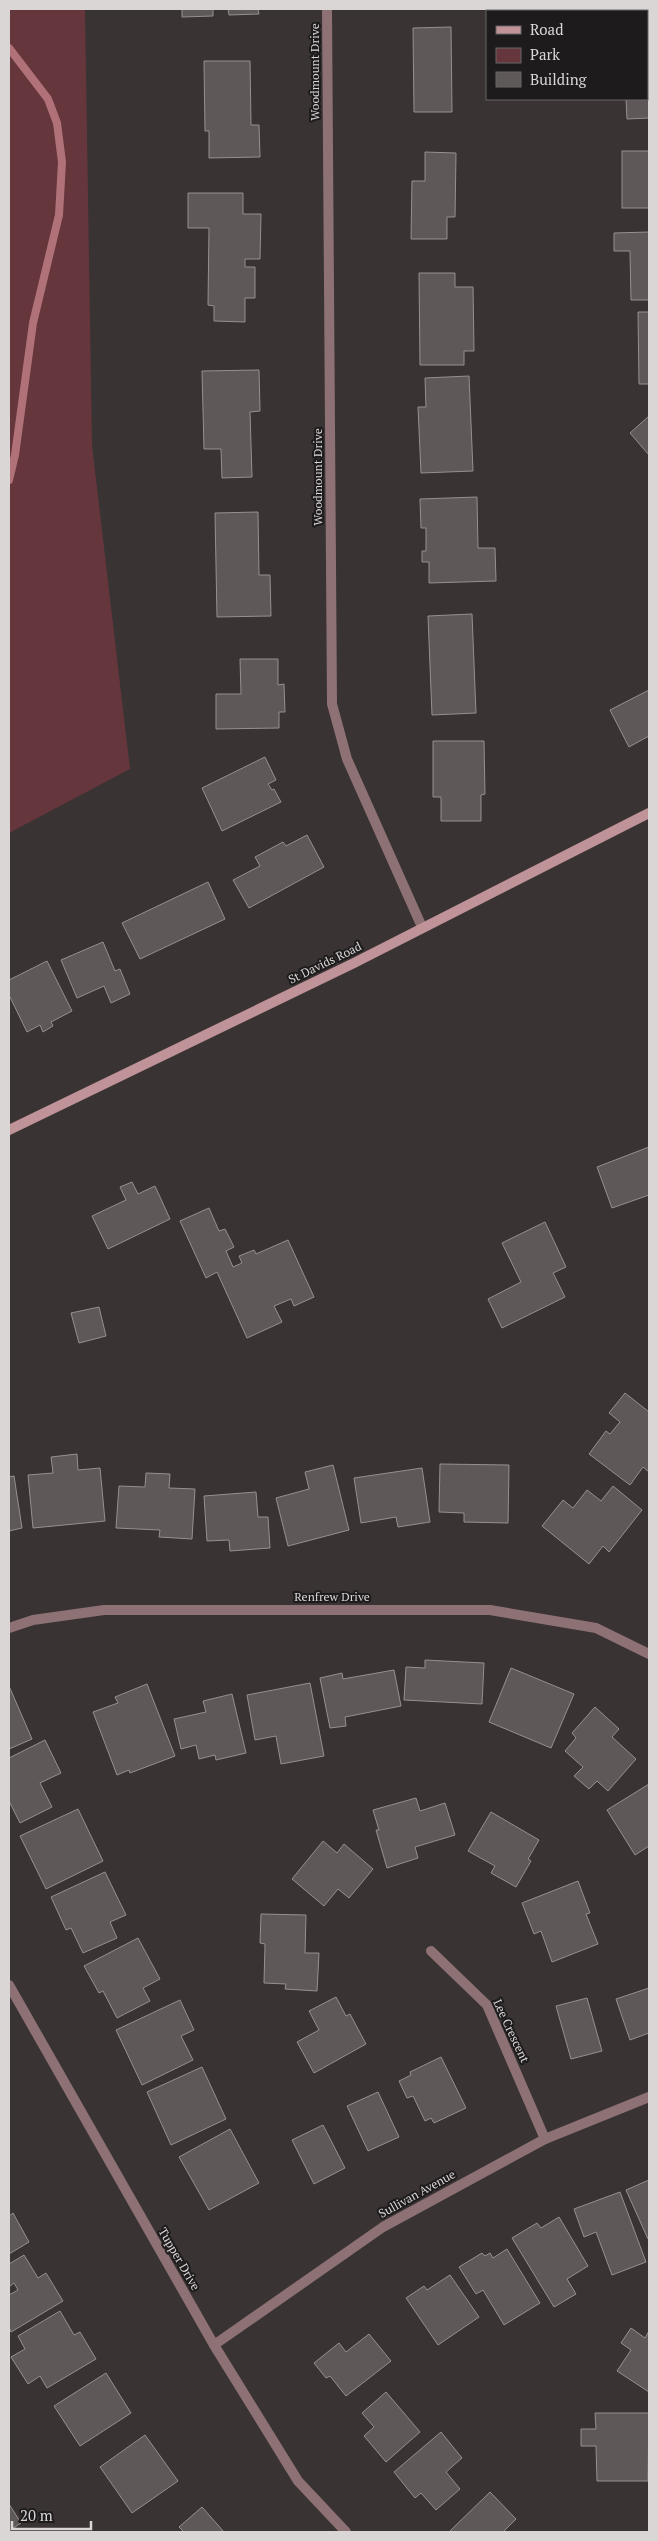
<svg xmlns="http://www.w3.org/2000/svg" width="658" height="2541" font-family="'PT Serif',serif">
  <rect width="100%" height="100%" fill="#393333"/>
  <polygon fill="#65363c" points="9,9 85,9 92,445 130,769 9,833"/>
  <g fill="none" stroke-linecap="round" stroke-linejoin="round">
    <polyline stroke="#b07278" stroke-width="8" points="9,48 48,99 57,123 62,162 59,215 33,323 15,455 9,480"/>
  </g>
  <g fill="#5e5858" stroke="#979090">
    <polygon points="182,9 213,9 213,16 182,17"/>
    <polygon points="228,9 258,9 259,14 229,15"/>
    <polygon points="617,9 649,9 649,27 647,27 647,11 617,11"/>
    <polygon points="451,27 452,112 414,112 413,28"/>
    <polygon points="647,51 649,51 649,118 627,119 626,99 647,99"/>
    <polygon points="204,61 250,61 251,125 259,125 260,157 209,158 209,131 205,131"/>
    <rect x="622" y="151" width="27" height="57"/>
    <polygon points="425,152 456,153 455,217 447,217 447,239 411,239 412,181 425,181"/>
    <polygon points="188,193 243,193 243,214 261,214 260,259 245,259 245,267 255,267 255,298 245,298 245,322 214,321 214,306 208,305 209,228 188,228"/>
    <polygon points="649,232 649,300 631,300 630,251 614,251 614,233"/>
    <polygon points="419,273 455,273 455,287 473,287 474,351 464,351 464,365 420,365"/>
    <polygon points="638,312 649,312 649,384 639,384"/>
    <polygon points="259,370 260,411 250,412 252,477 222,478 221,449 204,449 202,371"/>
    <polygon points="469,376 473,471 421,473 418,407 426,407 425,378"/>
    <polygon points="649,416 649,455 630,433"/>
    <polygon points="477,497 478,548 495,548 496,581 429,583 429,562 422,562 422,551 426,551 426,528 421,528 420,499"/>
    <polygon points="258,512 259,575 270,575 271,616 217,617 215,513"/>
    <polygon points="472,614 476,713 432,715 428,616"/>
    <polygon points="240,659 278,659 278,685 284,684 285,712 279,712 279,728 216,729 216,694 241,694"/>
    <polygon points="649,690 649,736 629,747 610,710"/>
    <polygon points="433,741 484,741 485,794 481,795 481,821 441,821 441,797 433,797"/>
    <polygon points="265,757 276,780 268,784 272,790 274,789 281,802 222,831 202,788"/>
    <polygon points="307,835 324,867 249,908 233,880 260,866 255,857 283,842 286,846"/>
    <polygon points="208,882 225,919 140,959 122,923"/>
    <polygon points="103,942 115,971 120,969 130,994 111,1003 104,986 77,998 61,960"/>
    <polygon points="47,961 72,1011 51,1022 53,1026 43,1032 40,1025 27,1032 9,995 9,980"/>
    <polygon points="649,1147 649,1195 612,1208 597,1167"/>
    <polygon points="132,1182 138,1194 155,1186 170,1219 108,1249 92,1216 126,1200 120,1187"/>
    <polygon points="209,1208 219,1231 225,1229 234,1247 226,1251 233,1267 242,1263 239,1256 254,1250 256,1254 288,1240 314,1297 294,1306 291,1299 274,1306 282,1322 247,1338 217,1272 206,1278 180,1221"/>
    <polygon points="545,1222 566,1267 553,1273 565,1297 502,1328 488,1299 521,1282 502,1243"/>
    <polygon points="99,1307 106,1336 79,1343 71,1313"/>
    <polygon points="625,1393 649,1412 649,1472 643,1467 630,1485 589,1454 606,1431 610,1434 620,1422 609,1413"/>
    <polygon points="77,1454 78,1470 100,1468 105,1521 33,1528 28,1475 53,1473 51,1457"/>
    <polygon points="440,1464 509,1465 508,1523 464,1522 464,1513 439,1512"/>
    <polygon points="333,1465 349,1530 288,1546 276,1498 309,1489 305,1472"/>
    <polygon points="422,1468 430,1522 398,1527 396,1517 361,1523 354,1478"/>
    <polygon points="146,1473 170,1474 169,1488 195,1489 192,1539 159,1537 160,1530 116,1528 119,1486 145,1487"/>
    <polygon points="14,1476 22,1528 9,1531 9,1477"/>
    <polygon points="613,1486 642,1510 609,1552 603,1546 589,1564 542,1526 563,1500 573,1508 587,1490 601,1501"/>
    <polygon points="256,1492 258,1517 268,1517 270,1548 230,1551 229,1540 207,1541 204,1496"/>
    <polygon points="425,1660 484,1663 482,1704 404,1700 406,1667 425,1668"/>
    <polygon points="511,1668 574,1694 551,1748 489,1722"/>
    <polygon points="394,1670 401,1706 345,1717 346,1726 330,1728 320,1678 342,1673 343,1679"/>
    <polygon points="310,1683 324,1756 281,1764 276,1736 255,1740 247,1695"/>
    <polygon points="147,1684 175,1756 130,1773 129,1770 117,1775 93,1712 118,1703 115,1697"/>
    <polygon points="9,1686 32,1739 9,1749"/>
    <polygon points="232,1694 246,1753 216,1760 215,1755 199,1759 196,1745 181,1749 174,1719 206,1712 203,1701"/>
    <polygon points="595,1707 619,1729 612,1737 636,1759 608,1791 597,1781 589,1789 574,1776 583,1767 565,1751 576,1738 572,1733"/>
    <polygon points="45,1740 61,1773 40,1783 52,1807 20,1823 9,1801 9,1758"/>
    <polygon points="649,1784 649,1846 635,1855 607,1810"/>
    <polygon points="416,1798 420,1811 445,1803 455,1835 415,1847 418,1858 387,1868 376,1830 379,1830 373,1810"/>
    <polygon points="78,1809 103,1861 46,1889 20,1836"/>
    <polygon points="491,1812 539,1840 528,1859 531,1861 516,1887 491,1873 495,1866 468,1851"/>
    <polygon points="323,1841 337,1853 344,1844 373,1869 349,1898 338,1889 324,1906 292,1879"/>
    <polygon points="105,1872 126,1915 110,1922 117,1938 83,1953 71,1928 66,1930 51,1897"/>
    <polygon points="578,1881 590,1913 586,1914 598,1944 552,1962 541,1931 534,1934 522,1903"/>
    <polygon points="261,1914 306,1915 305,1953 319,1953 317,1991 285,1989 286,1984 264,1983 265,1944 260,1943"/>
    <polygon points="138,1938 160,1979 143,1988 150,2001 117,2018 103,1991 99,1993 84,1966"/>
    <polygon points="649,1988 649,2033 630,2040 616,1999"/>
    <polygon points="336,1997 346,2016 350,2014 366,2044 314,2073 297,2042 319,2030 309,2011"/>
    <polygon points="587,1998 602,2051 571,2059 556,2006"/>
    <polygon points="180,2000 194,2030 181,2036 193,2060 142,2085 116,2030"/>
    <polygon points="441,2057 466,2108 434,2123 431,2118 425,2121 413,2096 407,2098 399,2081 411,2075 410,2072"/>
    <polygon points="202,2067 226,2119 171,2145 147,2092"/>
    <polygon points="378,2092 399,2137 368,2151 347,2106"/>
    <polygon points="323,2125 345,2168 314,2184 292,2140"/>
    <polygon points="230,2129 259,2183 209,2210 179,2157"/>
    <polygon points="649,2180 649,2238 648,2239 626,2190"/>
    <polygon points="620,2192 646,2262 612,2275 596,2232 584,2237 574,2209"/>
    <polygon points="13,2213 29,2242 9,2254 9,2216"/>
    <polygon points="559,2217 588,2266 567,2279 576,2294 554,2307 512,2238 537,2223 541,2228"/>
    <polygon points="507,2249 540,2303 504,2325 483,2290 476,2294 459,2267 482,2253 485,2256 490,2253 493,2258"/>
    <polygon points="24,2255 38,2278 46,2273 63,2301 11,2332 9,2327 9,2295 18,2290 14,2283 9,2287 9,2264"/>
    <polygon points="450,2275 479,2317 438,2345 406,2298 424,2286 427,2290"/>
    <polygon points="60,2311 74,2335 80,2332 96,2359 47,2388 40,2376 28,2384 11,2357 25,2349 18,2336"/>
    <polygon points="631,2328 645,2338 649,2331 649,2392 617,2371 631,2350 621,2343"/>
    <polygon points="369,2334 391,2361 346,2396 330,2376 326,2378 314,2363 339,2343 346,2352"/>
    <polygon points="106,2373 131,2413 80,2446 54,2406"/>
    <polygon points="386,2392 420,2432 386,2462 364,2436 374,2427 362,2413"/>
    <polygon points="595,2413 649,2413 648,2481 597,2481 596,2446 581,2446 581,2429 596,2429"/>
    <polygon points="441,2432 462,2458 446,2472 460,2489 436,2510 421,2493 415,2498 394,2472"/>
    <polygon points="145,2435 178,2481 132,2513 100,2467"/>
    <polygon points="490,2492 516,2519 503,2532 449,2532"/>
    <polygon points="9,2504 21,2523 9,2531"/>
    <polygon points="202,2507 224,2532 184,2532 179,2527"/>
  </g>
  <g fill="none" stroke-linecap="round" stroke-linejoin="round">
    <g stroke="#8d7174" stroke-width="10">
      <polyline points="327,9 332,704 347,759 422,927"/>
      <polyline points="9,1628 33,1620 104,1610 490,1610 596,1628 649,1654"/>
      <polyline points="431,1951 487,2005 545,2139"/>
      <polyline points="9,1985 214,2345 298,2481 346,2532"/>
      <polyline points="214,2345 383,2227 545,2139 649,2097"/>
    </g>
    <polyline stroke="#bf9397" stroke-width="10" points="9,1130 354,963 649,813"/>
  </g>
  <g text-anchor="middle" stroke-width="4" stroke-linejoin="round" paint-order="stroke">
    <g font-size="12" fill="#dad6d6" stroke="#1e1b1c">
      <text transform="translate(315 72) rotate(-90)" y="4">Woodmount Drive</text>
      <text transform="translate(318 477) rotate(-90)" y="4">Woodmount Drive</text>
      <text transform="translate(325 963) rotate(-26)" y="4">St Davids Road</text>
      <text x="332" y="1601">Renfrew Drive</text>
      <text transform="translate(511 2031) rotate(65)" y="4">Lee Crescent</text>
      <text transform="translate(417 2194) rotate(-29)" y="4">Sullivan Avenue</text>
      <text transform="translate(179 2259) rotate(60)" y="4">Tupper Drive</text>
    </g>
  </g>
  <rect width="658" height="2541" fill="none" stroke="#dad6d6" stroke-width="20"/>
  <rect x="486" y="10" width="162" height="90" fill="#1e1b1c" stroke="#696666"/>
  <rect x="496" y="26" width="25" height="8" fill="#bf9397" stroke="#696666"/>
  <text x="530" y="35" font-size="15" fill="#dad6d6">Road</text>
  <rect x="496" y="48" width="25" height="15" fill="#65363c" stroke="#696666"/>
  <text x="530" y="60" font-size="15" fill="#dad6d6">Park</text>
  <rect x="496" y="72" width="25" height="15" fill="#5e5858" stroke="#696666"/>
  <text x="530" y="85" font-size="15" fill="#dad6d6">Building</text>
  <path d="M12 2521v8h79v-8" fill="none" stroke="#dad6d6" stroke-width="2.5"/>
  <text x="20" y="2521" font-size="15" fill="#dad6d6" stroke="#1e1b1c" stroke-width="4" paint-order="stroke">20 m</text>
</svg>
